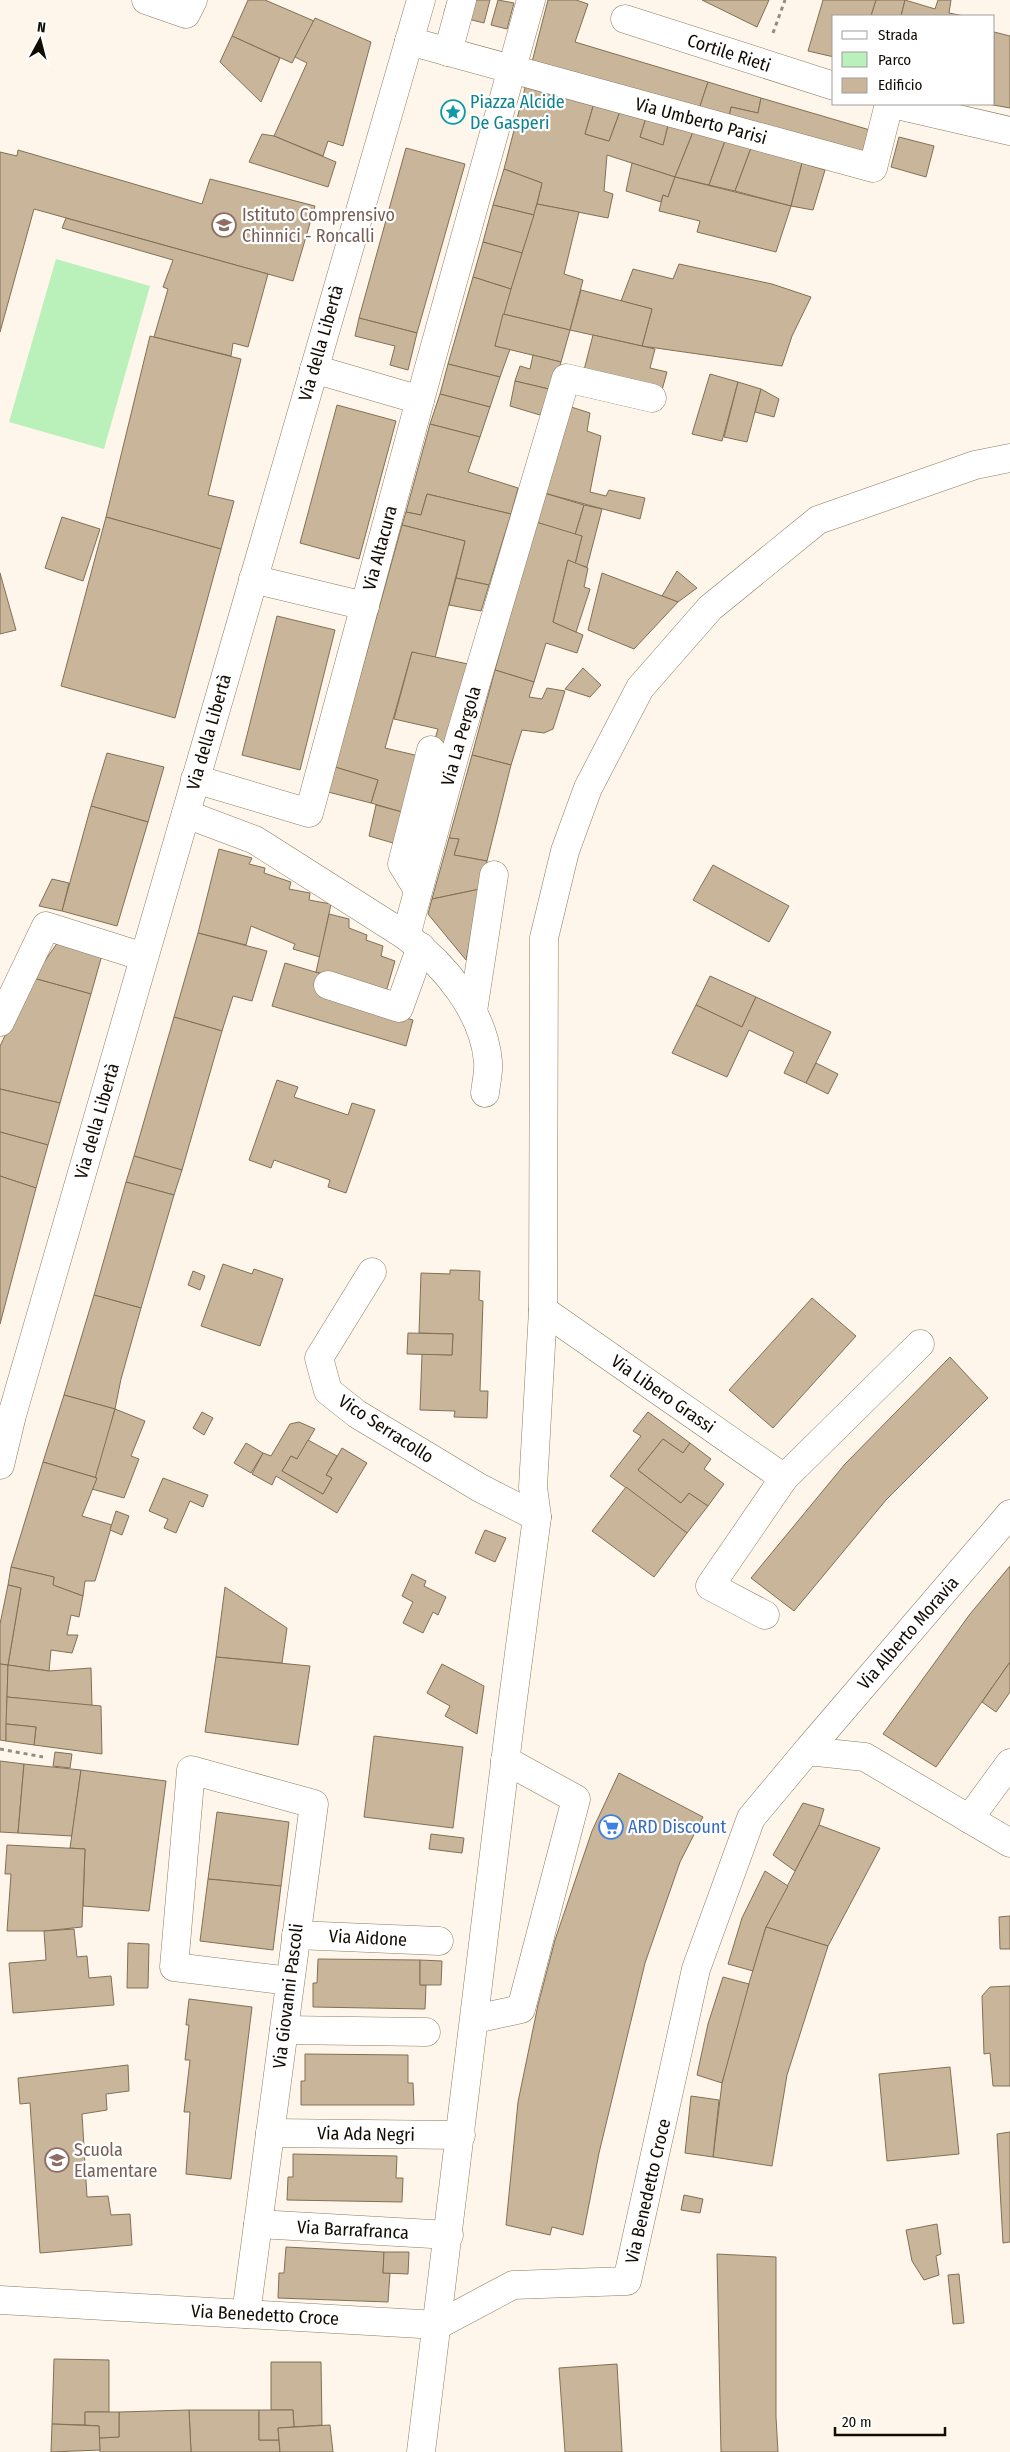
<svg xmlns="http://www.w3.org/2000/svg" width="1010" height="2452" font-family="'Fira Sans Condensed',sans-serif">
  <rect width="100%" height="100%" fill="#fef6ea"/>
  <polygon fill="#baf0ba" points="56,259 150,286 104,449 9,422"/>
  <g fill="#c9b599" stroke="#827055">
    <polygon points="248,0 265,0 314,21 292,63 232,36"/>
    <polygon points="448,0 490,0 484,23 444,13"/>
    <polygon points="498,0 514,3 507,29 491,25"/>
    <polygon points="548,0 576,0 588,4 575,42 708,82 699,109 532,62"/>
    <polygon points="702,0 769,0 757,27"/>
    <polygon points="823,0 876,0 871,16 834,16 834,57 808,51"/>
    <polygon points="876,0 905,0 901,16 871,16"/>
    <polygon points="905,0 935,9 938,0 951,0 949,13 964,16 901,16"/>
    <polygon points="315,18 371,42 343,146 328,141 323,156 274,136 307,63 295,57"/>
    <polygon points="994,32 1010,36 1010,108 988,104 994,104"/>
    <polygon points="232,36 280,58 261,102 220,62"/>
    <polygon points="708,82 761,98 758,113 731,107 729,118 699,109"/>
    <polygon points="526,84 594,103 585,134 609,141 620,111 646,118 640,137 663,145 668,125 693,132 675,177 607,155 604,191 613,194 608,218 537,204 542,183 504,169"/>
    <polygon points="761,98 870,130 861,157 729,118 731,107 758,113"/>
    <polygon points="594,103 620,111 609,141 585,134"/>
    <polygon points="646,118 668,125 663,145 640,137"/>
    <polygon points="693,132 725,141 709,185 675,177"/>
    <polygon points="262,134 274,136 336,162 328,187 249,162"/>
    <polygon points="899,137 934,146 926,177 891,167"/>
    <polygon points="725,141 751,148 735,191 709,185"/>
    <polygon points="406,148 465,164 417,333 359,318"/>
    <polygon points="751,148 802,163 791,206 735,191"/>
    <polygon points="18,150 202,204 210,179 315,206 293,281 34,209 0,332 0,152 17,156"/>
    <polygon points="632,163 675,177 668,197 663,195 661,202 626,191"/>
    <polygon points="802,163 825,170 813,210 791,206"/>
    <polygon points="504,169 542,183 534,215 493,205"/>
    <polygon points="675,177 791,206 776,252 697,232 700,221 659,211 663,195 668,197"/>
    <polygon points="537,204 579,212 564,274 583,280 570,330 503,314"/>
    <polygon points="493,205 534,215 522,253 483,242"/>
    <polygon points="66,218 268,274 248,347 233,343 231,356 154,337 168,289 163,287 173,260 62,228"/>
    <polygon points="483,242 522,253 511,289 473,277"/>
    <polygon points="679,264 772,284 811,297 792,336 782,366 642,346 652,309 621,301 633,269 673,279"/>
    <polygon points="473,277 511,289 495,346 510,349 500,377 448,364"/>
    <polygon points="581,290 652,309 642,346 570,330"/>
    <polygon points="503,314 570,330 561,362 495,346"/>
    <polygon points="359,318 417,333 408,370 390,365 395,346 355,336"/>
    <polygon points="593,335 655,349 650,368 667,372 662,390 584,370"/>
    <polygon points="150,336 241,359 208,495 234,501 221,549 106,517"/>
    <polygon points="533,355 561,362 553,390 515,381 520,366 530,369"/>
    <polygon points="448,364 500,377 490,407 440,394"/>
    <polygon points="710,374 738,382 722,441 692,434"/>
    <polygon points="515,381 553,390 540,415 510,406"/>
    <polygon points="738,382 761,389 747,442 724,437"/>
    <polygon points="761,389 779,399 774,417 755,412"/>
    <polygon points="440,394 490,407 480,437 430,424"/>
    <polygon points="337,405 396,421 359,559 300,543"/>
    <polygon points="568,406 590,413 587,431 601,436 590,492 606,496 609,490 645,498 640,519 544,493"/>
    <polygon points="430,424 480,437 468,472 518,488 511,514 427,494 421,515 406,512"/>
    <polygon points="544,493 584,505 575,535 536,522"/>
    <polygon points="427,494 511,514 489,585 456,578 465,541 402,525 406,512 421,515"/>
    <polygon points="584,505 602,509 587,567 575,564 582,536 575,535"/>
    <polygon points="62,517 100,529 83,581 45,568"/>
    <polygon points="106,517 221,549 175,718 61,686"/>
    <polygon points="536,522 582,536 575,564 568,560 553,622 583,635 577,653 546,643 534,682 495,670"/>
    <polygon points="402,525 465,541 435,658 412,652 385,748 419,756 402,812 371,803 378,780 335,767"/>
    <polygon points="568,560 588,568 584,587 590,589 576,632 553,622"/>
    <polygon points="677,571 697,588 678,602 662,596"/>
    <polygon points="0,573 16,630 0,634"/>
    <polygon points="602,573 678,602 634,649 588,630"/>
    <polygon points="456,578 489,585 481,611 449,605"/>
    <polygon points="277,616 335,630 300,770 242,755"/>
    <polygon points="412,652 468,664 444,746 434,742 438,729 394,719"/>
    <polygon points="583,668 601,685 590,697 565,689"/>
    <polygon points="495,670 534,682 529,697 542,699 547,688 565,691 553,729 544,733 522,730 511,765 472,755"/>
    <polygon points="107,753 164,767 148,822 91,806"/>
    <polygon points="472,755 511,765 487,861 454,855 459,839 449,838"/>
    <polygon points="335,767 378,780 371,803 328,792"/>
    <polygon points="376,805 402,812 393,843 369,836"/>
    <polygon points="91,806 148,822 117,926 62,911"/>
    <polygon points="449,838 459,839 454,855 487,861 480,889 432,899"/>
    <polygon points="219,849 252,858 249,864 265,868 264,873 291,882 289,889 310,893 309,900 331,904 320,957 293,949 295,944 251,926 246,945 198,933"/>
    <polygon points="713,865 789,906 769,942 693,900"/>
    <polygon points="52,879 69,883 62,911 39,906"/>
    <polygon points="480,889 466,960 428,914 432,899"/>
    <polygon points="329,914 349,919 349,928 367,935 366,940 383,946 381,956 395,961 386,992 316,972"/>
    <polygon points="198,933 267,951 252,1001 233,996 222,1031 174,1017"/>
    <polygon points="58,942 102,955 91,994 33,978"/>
    <polygon points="285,963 322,974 317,991 413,1020 406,1046 272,1006"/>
    <polygon points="710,976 756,997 742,1027 696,1005"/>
    <polygon points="33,978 91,994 60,1103 0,1089 0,1046"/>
    <polygon points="756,997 831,1032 806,1083 784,1073 794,1052 749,1030 727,1077 672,1053 696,1005 742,1027"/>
    <polygon points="174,1017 222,1031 182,1170 134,1156"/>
    <polygon points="816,1063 838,1074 828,1094 806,1083"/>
    <polygon points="277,1080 298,1087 294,1097 348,1115 352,1103 375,1110 346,1193 328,1187 330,1180 274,1160 271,1168 249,1160"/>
    <polygon points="0,1089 60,1103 48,1145 0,1132"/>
    <polygon points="0,1132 48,1145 36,1188 0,1176"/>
    <polygon points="134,1156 182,1170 174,1195 126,1182"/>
    <polygon points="0,1176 36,1188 0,1324"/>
    <polygon points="126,1182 174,1195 141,1308 94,1295"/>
    <polygon points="223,1264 252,1274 254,1269 283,1279 260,1346 201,1326"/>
    <polygon points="450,1270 480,1271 479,1300 483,1301 480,1391 488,1391 487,1418 454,1417 455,1411 420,1410 422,1354 452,1355 453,1334 419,1333 421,1273 450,1274"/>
    <polygon points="193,1271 205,1276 200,1290 188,1285"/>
    <polygon points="94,1295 141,1308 121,1379 115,1409 64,1395"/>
    <polygon points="812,1298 856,1336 773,1428 729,1390"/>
    <polygon points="408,1333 453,1334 452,1355 407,1354"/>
    <polygon points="950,1357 988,1398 886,1500 794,1611 751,1578 845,1464"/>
    <polygon points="64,1395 115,1409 97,1478 43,1462"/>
    <polygon points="115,1409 145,1421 131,1456 139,1459 124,1498 92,1489"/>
    <polygon points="202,1412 213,1418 204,1435 193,1428"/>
    <polygon points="648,1412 690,1443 683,1453 663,1439 638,1470 681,1503 689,1493 708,1506 687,1533 610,1476 641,1436 633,1431"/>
    <polygon points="299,1422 315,1429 297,1459 291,1456 282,1471 323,1494 332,1478 326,1475 342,1448 367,1463 337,1513 276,1476 272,1485 252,1474 263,1453 271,1456 290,1424"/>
    <polygon points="663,1439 683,1453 690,1443 711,1459 704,1469 724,1484 708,1506 689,1493 681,1503 638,1470"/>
    <polygon points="308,1440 337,1456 326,1475 332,1478 323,1494 282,1471 291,1456 297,1459"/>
    <polygon points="246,1443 263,1453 251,1473 234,1463"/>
    <polygon points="43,1462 97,1478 82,1516 112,1525 95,1581 85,1581 83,1596 53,1585 54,1577 11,1567"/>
    <polygon points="163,1478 208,1495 203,1507 190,1501 176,1533 164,1528 168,1519 149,1511"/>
    <polygon points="626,1487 687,1533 654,1577 592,1531"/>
    <polygon points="116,1511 129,1516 122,1535 110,1530"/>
    <polygon points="485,1530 506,1538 495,1562 475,1553"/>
    <polygon points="1010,1566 1010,1662 936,1767 883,1734 970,1614"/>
    <polygon points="11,1567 54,1577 53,1585 83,1596 79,1617 71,1615 67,1635 78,1635 72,1653 51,1650 49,1671 8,1665 21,1588 8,1585"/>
    <polygon points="412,1574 426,1581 424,1586 446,1597 438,1615 433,1612 423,1633 403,1623 413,1602 402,1596"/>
    <polygon points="8,1585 21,1588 8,1665 0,1664 0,1624"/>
    <polygon points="225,1587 287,1628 282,1663 216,1657"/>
    <polygon points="216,1657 310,1666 298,1745 205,1732"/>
    <polygon points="1010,1662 1010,1692 996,1712 982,1702"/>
    <polygon points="0,1664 8,1665 6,1741 0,1740"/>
    <polygon points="442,1664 484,1686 477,1734 445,1716 450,1706 427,1693"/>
    <polygon points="8,1665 49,1671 91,1668 92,1706 7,1697"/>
    <polygon points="7,1697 101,1706 102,1754 34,1745 36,1727 6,1724"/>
    <polygon points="6,1724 36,1727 34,1745 6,1741"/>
    <polygon points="374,1736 463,1747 453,1828 364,1817"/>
    <polygon points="55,1752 72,1754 70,1768 53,1766"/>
    <polygon points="0,1761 24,1764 18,1833 0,1832"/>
    <polygon points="24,1764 81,1770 72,1836 18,1833"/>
    <polygon points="81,1770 166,1781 149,1911 83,1906 85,1849 70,1848"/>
    <polygon points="619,1773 703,1817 680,1862 645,1963 599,2153 583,2235 552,2227 550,2235 506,2225 518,2102 538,2005 555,1940 592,1831"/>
    <polygon points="803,1803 824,1809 819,1825 795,1871 773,1855"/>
    <polygon points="217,1812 289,1822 281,1886 208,1879"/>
    <polygon points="819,1825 880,1848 828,1946 766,1927"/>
    <polygon points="431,1834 464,1838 462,1853 429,1849"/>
    <polygon points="7,1845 85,1849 82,1927 44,1931 7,1931 11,1874 5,1874"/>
    <polygon points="765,1871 788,1886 766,1927 753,1971 728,1964 742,1918"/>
    <polygon points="208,1879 281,1886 273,1950 200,1941"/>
    <polygon points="1010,1916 1010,1949 1000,1949 999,1917"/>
    <polygon points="766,1927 828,1946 787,2075 772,2166 713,2157 722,2083 734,2033"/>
    <polygon points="74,1929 77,1957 87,1956 89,1978 111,1976 114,2005 13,2013 9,1963 46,1960 44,1931"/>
    <polygon points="128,1943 149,1944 148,1988 127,1988"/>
    <polygon points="318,1959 420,1960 420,1985 426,1985 425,2009 313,2007 313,1983 317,1983"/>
    <polygon points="420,1960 442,1961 441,1985 420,1985"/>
    <polygon points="723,1977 749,1984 722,2083 697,2075 708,2024"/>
    <polygon points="1010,1986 1010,2086 993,2086 990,2053 984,2054 982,1996 990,1987"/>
    <polygon points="189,1999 252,2007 231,2179 186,2174 190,2112 184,2112 190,2060 185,2060 189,2025 186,2025"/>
    <polygon points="305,2054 408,2055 408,2083 413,2083 414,2105 301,2105 301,2081 305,2081"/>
    <polygon points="128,2065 129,2091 106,2094 107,2110 82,2114 87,2197 108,2196 111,2215 130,2214 132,2245 40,2253 30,2103 20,2104 18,2078"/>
    <polygon points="950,2067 959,2154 887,2161 879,2074"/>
    <polygon points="691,2096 719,2100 713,2157 685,2153"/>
    <polygon points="1010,2132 1010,2242 1003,2243 997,2134"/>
    <polygon points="293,2154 397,2156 396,2178 403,2178 402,2202 287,2200 288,2177 293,2177"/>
    <polygon points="684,2195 703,2199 700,2213 681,2210"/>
    <polygon points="937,2224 941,2254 936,2256 939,2275 924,2280 912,2261 906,2230"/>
    <polygon points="286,2247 384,2252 383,2273 390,2273 388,2302 278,2298 279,2273 284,2273"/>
    <polygon points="384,2252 409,2252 408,2274 383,2273"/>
    <polygon points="717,2254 776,2257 776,2417 778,2452 721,2452"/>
    <polygon points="959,2274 964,2323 953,2324 948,2275"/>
    <polygon points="54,2359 109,2360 109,2412 85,2412 85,2425 52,2424"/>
    <polygon points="271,2362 321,2362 322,2425 294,2427 293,2410 271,2410"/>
    <polygon points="617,2364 622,2452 565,2452 559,2368"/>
    <polygon points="189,2410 259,2410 259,2440 279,2440 280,2452 191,2452"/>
    <polygon points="189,2410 191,2452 100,2452 99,2438 119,2437 119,2412"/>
    <polygon points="259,2410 293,2410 294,2427 278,2428 279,2440 259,2440"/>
    <polygon points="85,2412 119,2412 119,2437 99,2438 99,2426 85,2425"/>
    <polygon points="52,2424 99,2426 100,2450 51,2452"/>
    <polygon points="330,2425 333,2452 280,2452 278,2428"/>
  </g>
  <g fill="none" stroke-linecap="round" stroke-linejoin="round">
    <g stroke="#8e7b61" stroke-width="29">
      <g id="minor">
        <polyline points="146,0 186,14 193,0"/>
        <polyline points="625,19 834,86"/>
        <polyline points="409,41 873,168 889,104"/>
        <polyline points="448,52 462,0"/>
        <polyline points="893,104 1010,131"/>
        <polyline points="314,369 420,400"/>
        <polyline points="253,579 365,606"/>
        <polyline points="195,779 309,813 420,400 531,0"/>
        <polyline points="186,814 255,840 406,936 457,747 566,378 652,398"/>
        <polyline points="418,890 402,864 431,750"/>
        <path d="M406 936C445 965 484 1012 488 1062 489 1072 486 1083 485 1093"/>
        <polyline points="328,985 399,1008 421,947"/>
        <polyline points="473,1011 494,875"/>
        <polyline points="0,1022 46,926 144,957"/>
        <polyline points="372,1272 319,1358 328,1391 357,1414 480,1488 537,1517"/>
        <polyline points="543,1310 784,1478"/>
        <polyline points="765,1615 710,1586 784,1478 920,1344"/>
        <polyline points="807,1751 1010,1514"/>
        <polyline points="969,1819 1010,1763"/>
        <polyline points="296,1935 439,1941"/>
        <polyline points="475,2019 521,2009 576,1799 505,1760"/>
        <polyline points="284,2030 426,2032"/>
        <polyline points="270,2133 461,2135"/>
        <polyline points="258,2224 449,2235"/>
        <polyline points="0,2300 438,2325 513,2285 627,2281 696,1969 751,1818 807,1751 865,1757 1010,1843"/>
        <polyline points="246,2314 314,1804 191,1770 174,1967 290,1981"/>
        <polyline points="421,2452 511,1714 537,1517 533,1487 543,1310 544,938 565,851 588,788 640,688 710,608 818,520 975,465 1010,458"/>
      </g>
    </g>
    <g stroke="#8e7b61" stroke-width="29">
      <polyline id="major" points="0,1465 12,1415 421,0"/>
    </g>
    <g stroke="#948c82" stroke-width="3" stroke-dasharray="4 4" stroke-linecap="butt">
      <polyline points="773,33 785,0"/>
      <polyline points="0,1749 43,1757"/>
    </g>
    <use href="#minor" stroke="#fff" stroke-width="28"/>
    <use href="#major" stroke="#fff" stroke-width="28"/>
  </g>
  <defs>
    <g id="sight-ring" transform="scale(1.25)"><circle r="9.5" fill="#fff" stroke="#0f9aa8" stroke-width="1.5"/><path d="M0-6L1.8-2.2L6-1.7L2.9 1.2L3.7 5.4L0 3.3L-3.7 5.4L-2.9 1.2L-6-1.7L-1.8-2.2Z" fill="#0f9aa8"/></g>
    <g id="school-ring" transform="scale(1.25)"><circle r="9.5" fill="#fff" stroke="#8d6e63" stroke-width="1.5"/><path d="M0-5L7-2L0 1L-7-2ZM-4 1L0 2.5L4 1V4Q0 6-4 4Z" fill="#8d6e63"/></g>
    <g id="supermarket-ring" transform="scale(1.25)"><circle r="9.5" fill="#fff" stroke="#3f7fe0" stroke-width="1.5"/><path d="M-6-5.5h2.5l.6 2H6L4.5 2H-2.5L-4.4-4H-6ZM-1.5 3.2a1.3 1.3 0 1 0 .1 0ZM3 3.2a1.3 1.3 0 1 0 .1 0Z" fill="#3f7fe0"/></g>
  </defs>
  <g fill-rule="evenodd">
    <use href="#sight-ring" x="453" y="112"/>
    <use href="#school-ring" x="224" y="225"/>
    <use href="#supermarket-ring" x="611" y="1827"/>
    <use href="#school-ring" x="57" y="2160"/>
  </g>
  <g text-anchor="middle" stroke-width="4.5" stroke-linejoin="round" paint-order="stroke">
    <g font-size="18" fill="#130c04" stroke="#fff">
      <text transform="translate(729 53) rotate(18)" y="6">Cortile Rieti</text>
      <text transform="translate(701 121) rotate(15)" y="6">Via Umberto Parisi</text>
      <text transform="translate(321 343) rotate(-74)" y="6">Via della Libertà</text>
      <text transform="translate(380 548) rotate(-75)" y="6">Via Altacura</text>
      <text transform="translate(209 732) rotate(-74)" y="6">Via della Libertà</text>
      <text transform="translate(461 736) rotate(-74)" y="6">Via La Pergola</text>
      <text transform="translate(97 1121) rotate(-74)" y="6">Via della Libertà</text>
      <text transform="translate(663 1394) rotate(35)" y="6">Via Libero Grassi</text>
      <text transform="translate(386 1429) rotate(33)" y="6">Vico Serracollo</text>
      <text transform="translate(908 1633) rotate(-49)" y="6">Via Alberto Moravia</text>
      <text transform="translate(368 1938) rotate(3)" y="6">Via Aidone</text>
      <text transform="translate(288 1996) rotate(-83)" y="6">Via Giovanni Pascoli</text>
      <text transform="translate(366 2134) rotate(1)" y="6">Via Ada Negri</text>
      <text transform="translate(648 2191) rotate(-77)" y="6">Via Benedetto Croce</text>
      <text transform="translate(353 2230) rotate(3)" y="6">Via Barrafranca</text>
      <text transform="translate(265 2315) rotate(3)" y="6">Via Benedetto Croce</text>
    </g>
    <g font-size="18" fill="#0d838f" stroke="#fff" text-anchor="start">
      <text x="470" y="108">Piazza Alcide<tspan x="470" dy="21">De Gasperi</tspan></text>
    </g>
    <g font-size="18" fill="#785e54" stroke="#fff" text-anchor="start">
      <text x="242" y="221">Istituto Comprensivo<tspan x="242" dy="21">Chinnici - Roncalli</tspan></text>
      <text x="74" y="2156">Scuola<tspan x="74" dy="21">Elamentare</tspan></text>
    </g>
    <g font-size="18" fill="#366cbe" stroke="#fff" text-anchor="start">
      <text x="628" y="1833">ARD Discount</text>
    </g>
  </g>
  <rect x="832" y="15" width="162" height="90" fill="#ffffff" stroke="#a19e9b"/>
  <rect x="842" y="31" width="25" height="8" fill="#ffffff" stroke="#a19e9b"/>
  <text x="878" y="40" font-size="15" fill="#130c04">Strada</text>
  <rect x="842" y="52" width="25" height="15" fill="#baf0ba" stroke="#a19e9b"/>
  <text x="878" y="65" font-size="15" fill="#130c04">Parco</text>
  <rect x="842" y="78" width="25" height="15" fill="#c9b599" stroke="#a19e9b"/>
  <text x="878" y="90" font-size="15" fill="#130c04">Edificio</text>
  <g transform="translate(40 40) rotate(7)" stroke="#ffffff" stroke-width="4" paint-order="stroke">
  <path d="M0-4L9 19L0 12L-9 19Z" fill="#130c04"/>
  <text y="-8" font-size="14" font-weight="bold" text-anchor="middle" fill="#130c04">N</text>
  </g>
  <path d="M835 2427v8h110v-8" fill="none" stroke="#130c04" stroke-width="2.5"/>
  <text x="842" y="2427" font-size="15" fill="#130c04" stroke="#ffffff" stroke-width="4" paint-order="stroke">20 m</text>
</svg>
